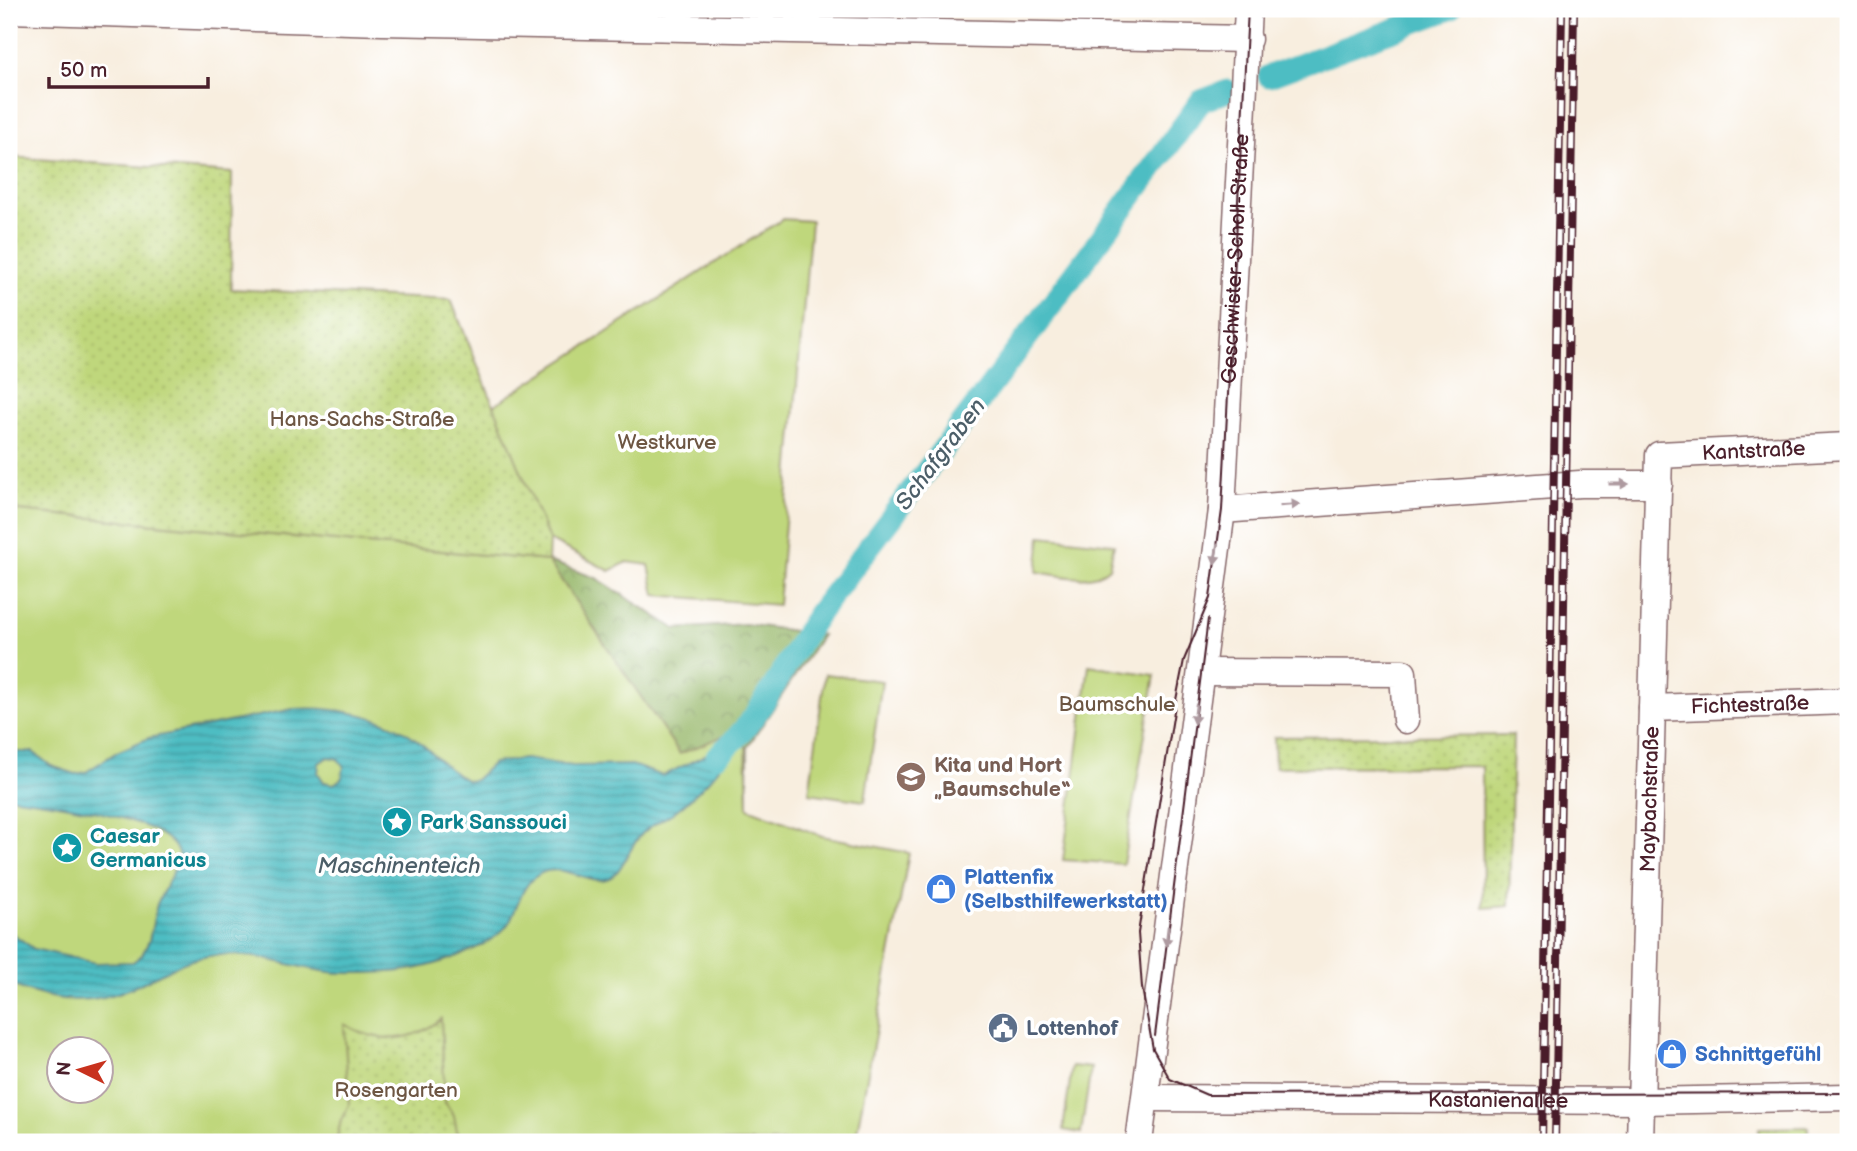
<svg xmlns="http://www.w3.org/2000/svg" width="1857" height="1151" font-family="'Balsamiq Sans',sans-serif">
  <defs>
    <pattern id="grass-tufts" width="24" height="20" patternUnits="userSpaceOnUse" patternTransform="scale(1.75)"><rect width="24" height="20" fill="#bfd77b"/><path d="M3 7l-1-3M5 7V3M7 7l1-3M15 17l-1-3M17 17v-4M19 17l1-3" fill="none" stroke="#a6b86a"/></pattern>
    <pattern id="forest-crowns" width="20" height="18" patternUnits="userSpaceOnUse" patternTransform="scale(1.75)"><rect width="20" height="18" fill="#97b86b"/><path d="M2 6a3 3 0 1 1 6 0M12 15a3 3 0 1 1 6 0" fill="none" stroke="#7d9558"/></pattern>
    <pattern id="garden-dots" width="8" height="8" patternUnits="userSpaceOnUse" patternTransform="scale(1.75)"><rect width="8" height="8" fill="#bfd77b"/><path d="M2 2h.1M6 6h.1" fill="none" stroke="#a6b86a" stroke-width="1.8" stroke-linecap="round"/></pattern>
    <pattern id="water-rules" width="6" height="5" patternUnits="userSpaceOnUse" patternTransform="scale(1.75)"><rect width="6" height="5" fill="#4ebdc3"/><path d="M0 2.5h6" fill="none" stroke="#43999f"/></pattern>
  </defs>
  <rect width="100%" height="100%" fill="#fff"/>
  <filter id="ink" filterUnits="userSpaceOnUse"><feTurbulence type="fractalNoise" baseFrequency=".0143" numOctaves="2"/><feDisplacementMap in="SourceGraphic" scale="14" xChannelSelector="R" yChannelSelector="G"/><feConvolveMatrix kernelMatrix="1 2 1 2 8 2 1 2 1" color-interpolation-filters="sRGB"/></filter>
  <filter id="wash" filterUnits="userSpaceOnUse"><feTurbulence type="fractalNoise" baseFrequency=".00686" numOctaves="4" result="noise"/><feDisplacementMap in="SourceGraphic" scale="28" xChannelSelector="R" yChannelSelector="G"/><feGaussianBlur stdDeviation="1.57" result="paint"/><feColorMatrix in="noise" values="0 0 0 0 0 0 0 0 0 0 0 0 0 0 0 0 0 1.4 0 .05"/><feComposite in="paint" operator="in"/></filter>
  <g filter="url(#wash)">
    <rect width="100%" height="100%" fill="#f8eedf"/>
    <polygon fill="url(#grass-tufts)" stroke="#847b53" stroke-width="2" points="1808,1127 1808,1142 1791,1142 1790,1138 1759,1142 1759,1128"/>
    <polygon fill="url(#forest-crowns)" stroke="#706c4b" stroke-width="2" points="548,561 596,578 676,629 745,624 822,635 748,746 748,808 746,747 736,732 680,754"/>
    <g fill="#bfd77b" stroke="#847b53" stroke-width="2" fill-rule="evenodd">
      <polygon points="783,219 811,221 778,605 655,595 649,565 627,562 610,571 549,540 493,406"/>
      <path d="M9 510 548 561 680 754 735 731 746 747 748 808 822 836 909 853 855 1142H9ZM60 1050H102V1092H60Z"/>
      <path d="M1041 536 1114 544 1109 568C1091 585 1060 575 1037 572Z"/>
      <polygon points="1089,665 1155,675 1123,864 1063,860"/>
      <polygon points="825,674 882,681 865,801 809,793"/>
      <polygon points="1072,1066 1091,1068 1081,1133 1063,1130"/>
    </g>
    <g fill="url(#garden-dots)" stroke="#847b53" stroke-width="2">
      <polygon points="9,157 232,173 231,289 451,300 549,540 548,561 9,510"/>
      <polygon points="1513,735 1509,906 1483,908 1482,766 1275,767 1274,737"/>
      <path d="M441 1019 445 1102 454 1116 459 1142H336L341 1120 349 1105 344 1024C378 1044 410 1044 441 1019Z"/>
    </g>
    <path fill="url(#water-rules)" stroke="#4c6e77" stroke-width="2" fill-rule="evenodd" d="M293 709C333 706 385 715 417 740 435 754 447 771 468 781L475 780 493 763 525 759 573 766 632 765 663 776 741 737C723 766 702 791 674 812 663 820 649 825 640 836 630 847 622 872 609 878 589 887 562 860 538 875 520 886 518 908 508 924 492 947 440 964 414 969 394 973 349 974 329 972 289 967 250 950 209 956 180 960 157 977 131 988 88 1007 51 1001 9 984V931L34 949 96 963 133 962 142 955 149 941 157 904 179 860C181 817 41 801 9 797V752H33L51 766 76 774 86 772 117 752 149 738ZM328 757 338 759 344 767 342 778 334 784 324 782 318 773 319 763Z"/>
    <g fill="none" stroke-linecap="round" stroke-linejoin="round">
      <g stroke="#4ebdc3" stroke-width="23">
        <polyline points="1269,76 1450,9"/>
        <path d="M717 756C765 718 787 655 824 606 951 439 1078 272 1201 101L1228 91"/>
      </g>
    </g>
  </g>
  <g filter="url(#ink)">
    <g fill="none" stroke-linecap="round" stroke-linejoin="round">
      <g stroke="#87676a" stroke-width="29">
        <g id="minor">
          <polyline points="9,10 382,22 1248,39"/>
          <polyline points="1222,510 1580,484 1659,484"/>
          <polyline points="1201,672 1403,673 1406,720"/>
          <path id="s1" d="M1652 708 1848 701"/>
          <path id="s2" d="M1146 1098 1641 1101 1848 1097"/>
          <path id="s3" d="M1139 1142 1222 510 1248 9"/>
          <path id="s4" d="M1640 1142 1659 455 1848 446"/>
        </g>
      </g>
      <use href="#minor" stroke="#fff" stroke-width="26"/>
      <g stroke="#4a1f2b" stroke-width="2">
        <polyline points="1248,9 1222,510 1210,598 1184,660 1175,705 1138,933 1142,988 1153,1049 1170,1079 1207,1095 1848,1093"/>
        <polyline points="1155,1036 1208,619"/>
      </g>
      <g stroke="#4a1f2b" stroke-width="8">
        <g id="rail">
          <polyline points="1542,1142 1562,9"/>
          <polyline points="1555,1142 1574,9"/>
        </g>
      </g>
      <use href="#rail" stroke="#fff" stroke-width="5" stroke-dasharray="16" stroke-linecap="butt"/>
    </g>
    <defs><path id="oneway-solid" d="M-6-.8H1V-3.2L6.5 0L1 3.2V.8H-6Z" transform="scale(1.75)"/></defs>
    <g fill="#ae9aa0">
      <use href="#oneway-solid" transform="translate(1619 484)"/>
      <use href="#oneway-solid" transform="translate(1290 505) rotate(-4)"/>
      <use href="#oneway-solid" transform="translate(1216 554) rotate(98)"/>
      <use href="#oneway-solid" transform="translate(1195 714) rotate(97)"/>
      <use href="#oneway-solid" transform="translate(1167 936) rotate(97)"/>
    </g>
  </g>
  <defs>
    <g id="school-disc" transform="scale(1.575)"><circle r="9.5" fill="#8d6e63" stroke="#fff"/><path d="M0-5L7-2L0 1L-7-2ZM-4 1L0 2.5L4 1V4Q0 6-4 4Z" fill="#fff"/></g>
    <g id="sight-disc" transform="scale(1.575)"><circle r="9.5" fill="#0f9aa8" stroke="#fff"/><path d="M0-6L1.8-2.2L6-1.7L2.9 1.2L3.7 5.4L0 3.3L-3.7 5.4L-2.9 1.2L-6-1.7L-1.8-2.2Z" fill="#fff"/></g>
    <g id="shop-disc" transform="scale(1.575)"><circle r="9.5" fill="#3f7fe0" stroke="#fff"/><path d="M-5-2.5h2.3a2.7 3.5 0 0 1 5.4 0H5L5.5 6h-11ZM-1.5-2.5h3a1.5 2.3 0 0 0-3 0Z" fill="#fff"/></g>
    <g id="civic-disc" transform="scale(1.575)"><circle r="9.5" fill="#5c6f8a" stroke="#fff"/><path d="M-.6-6.5H3V-4.5H.6V-3L4-1V1h2V6H-6V1h2V-1L-.6-3ZM-1.2 2.5V6h2.4V2.5Z" fill="#fff"/></g>
  </defs>
  <g fill-rule="evenodd">
    <use href="#school-disc" x="911" y="777"/>
    <use href="#sight-disc" x="397" y="822"/>
    <use href="#sight-disc" x="67" y="848"/>
    <use href="#shop-disc" x="941" y="889"/>
    <use href="#civic-disc" x="1003" y="1028"/>
    <use href="#shop-disc" x="1672" y="1054"/>
  </g>
  <g text-anchor="middle" stroke-width="7" stroke-linejoin="round" paint-order="stroke">
    <g font-size="21" fill="#4a1f2b" stroke="#fff">
      <text dy="7" stroke="none"><textPath href="#s3" startOffset="889">Geschwister-Scholl-Straße</textPath></text>
      <text dy="7" stroke="none"><textPath href="#s4" startOffset="782">Kantstraße</textPath></text>
      <text dy="7" stroke="none"><textPath href="#s1" startOffset="98">Fichtestraße</textPath></text>
      <text dy="7" stroke="none"><textPath href="#s4" startOffset="343">Maybachstraße</textPath></text>
      <text dy="7" stroke="none"><textPath href="#s2" startOffset="352">Kastanienallee</textPath></text>
    </g>
    <g font-size="21" fill="#6d5643" stroke="#fff">
      <text x="362" y="426">Hans-Sachs-Straße</text>
      <text x="667" y="449">Westkurve</text>
      <text x="1117" y="711">Baumschule</text>
      <text x="396" y="1097">Rosengarten</text>
    </g>
    <g font-size="21" font-weight="bold" fill="#785e54" stroke="#fff" text-anchor="start">
      <text x="934" y="772">Kita und Hort<tspan x="934" dy="24">„Baumschule“</tspan></text>
    </g>
    <g font-size="21" font-weight="bold" fill="#0d838f" stroke="#fff" text-anchor="start">
      <text x="420" y="829">Park Sanssouci</text>
      <text x="90" y="843">Caesar<tspan x="90" dy="24">Germanicus</tspan></text>
    </g>
    <g font-size="21" font-weight="bold" fill="#366cbe" stroke="#fff" text-anchor="start">
      <text x="964" y="884">Plattenfix<tspan x="964" dy="24">(Selbsthilfewerkstatt)</tspan></text>
      <text x="1695" y="1061">Schnittgefühl</text>
    </g>
    <g font-size="21" font-weight="bold" fill="#4e5e75" stroke="#fff" text-anchor="start">
      <text x="1026" y="1035">Lottenhof</text>
    </g>
    <g font-size="23" font-style="italic" fill="#4c5e68" stroke="#fff">
      <text transform="translate(940 454) rotate(-53)" y="8">Schafgraben</text>
      <text x="399" y="873">Maschinenteich</text>
    </g>
  </g>
  <rect width="1857" height="1151" fill="none" stroke="#fff" stroke-width="35"/>
  <g transform="translate(80 1070) rotate(275)"><circle r="33" fill="#ffffff" stroke="#b7a5aa" stroke-width="2"/>
  <path d="M0-5L12 26L0 18L-12 26Z" fill="#c8321e"/>
  <text y="-10" font-size="19" font-weight="bold" text-anchor="middle" fill="#4a1f2b">N</text>
  </g>
  <path d="M49 77v10h159v-10" fill="none" stroke="#4a1f2b" stroke-width="3.5"/>
  <text x="60" y="77" font-size="21" fill="#4a1f2b" stroke="#ffffff" stroke-width="5" paint-order="stroke">50 m</text>
</svg>
